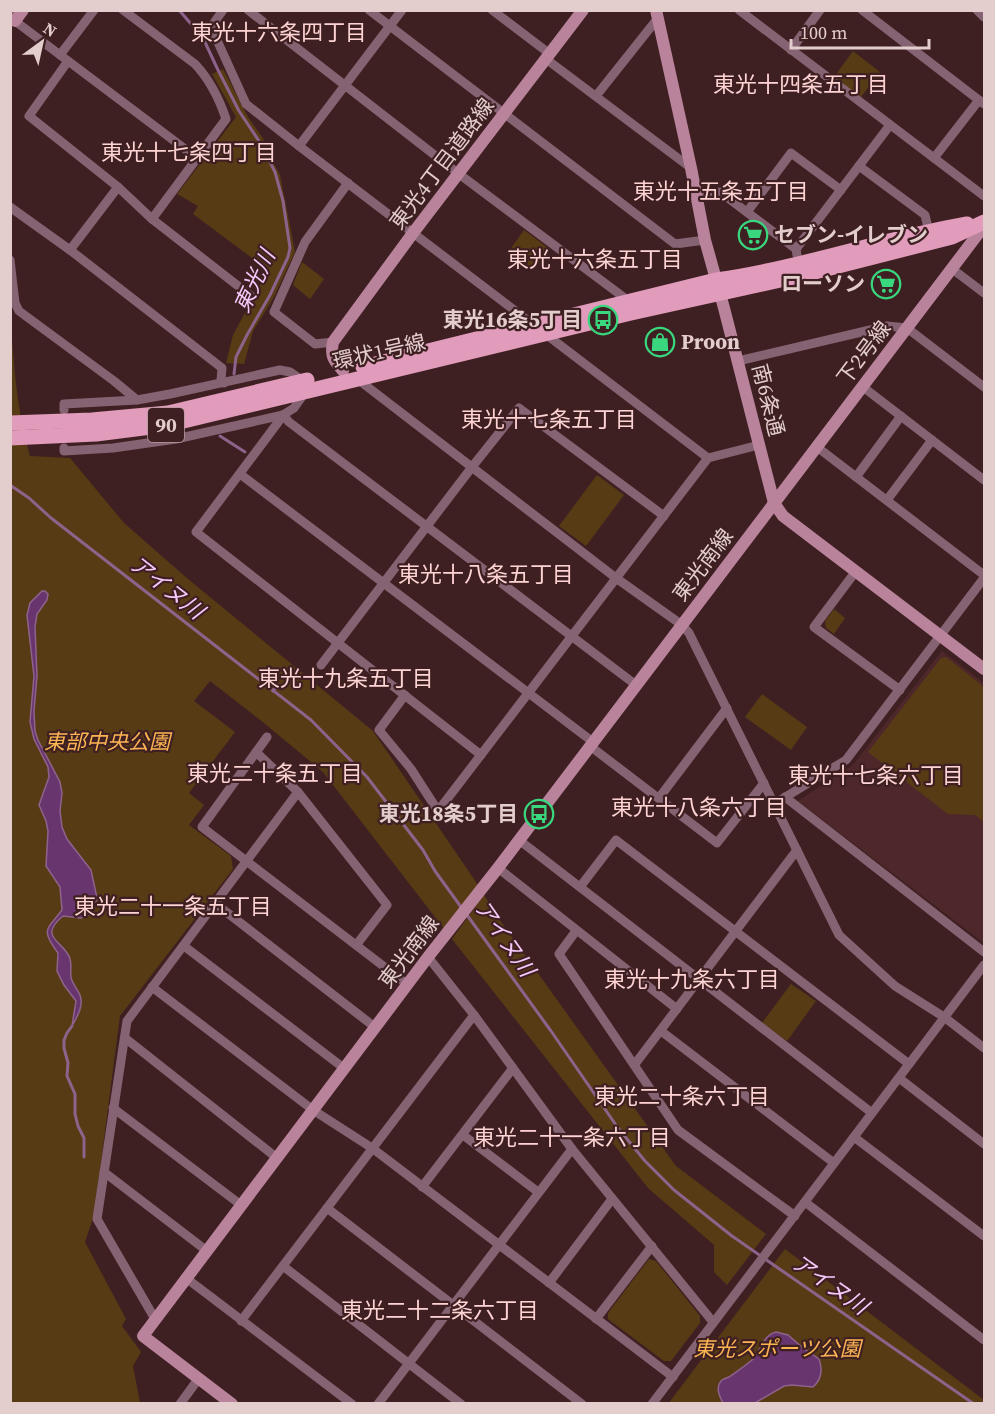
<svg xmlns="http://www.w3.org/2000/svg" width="995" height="1414" font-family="'Source Serif 4','Noto Sans JP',serif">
  <rect width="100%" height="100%" fill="#3f2022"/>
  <polygon fill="#4e272a" points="942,651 984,683 984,943 798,801 853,765"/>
  <g fill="#573b15">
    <polygon points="853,51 880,72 861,97 834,77"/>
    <polygon points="223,69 248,117 271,150 274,164 280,175 295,252 274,297 253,331 244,364 226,363 233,335 268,270 193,214 198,206 177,194 236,117 212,74"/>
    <polygon points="524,230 548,248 530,271 507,254"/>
    <polygon points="302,262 324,279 310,299 293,285"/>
    <path d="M10 314C14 363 16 409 30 456L70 458 124 523 188 579 373 731 478 885 445 930 323 772 264 723 210 681 194 701 235 732 189 793 204 805 189 825 231 856 233 869 120 1016 94 1215 85 1242 126 1319 122 1326 141 1352 133 1366 140 1403H11Z"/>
    <polygon points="597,475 624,495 586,546 559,526"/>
    <polygon points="834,609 845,618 834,634 826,628 825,621"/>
    <polygon points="946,657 984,687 984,822 975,815 948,814 868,752 941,658"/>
    <polygon points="762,694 807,727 791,750 745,717"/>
    <polygon points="484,895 497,916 676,1166 766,1234 727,1285 714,1272 714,1245 648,1188 452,939"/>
    <polygon points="791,984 816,1001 787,1041 762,1023"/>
    <polygon points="785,1249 984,1400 984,1404 668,1404"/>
    <polygon points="649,1259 656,1261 700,1316 700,1323 671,1361 664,1361 608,1319 608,1313"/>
  </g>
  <g fill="#69356f" stroke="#8e638b" stroke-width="1.5">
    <path d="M42 591H45L48 594 47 600 37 614 35 627 37 676 34 711 35 731 38 740 60 782 62 793 60 811 62 827 67 839 91 870 97 898 94 910 88 915 81 918 63 916C36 938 66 942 70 959 72 965 70 971 71 978 73 984 77 989 80 995 84 1006 77 1017 72 1026L76 1001 64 985 57 971 58 953C40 929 47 930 62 910L60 887 46 866 48 831 46 821 39 805 49 777 48 767 34 739 30 722 34 676 27 615 30 603Z"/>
    <path d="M776 1332 788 1335 803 1348 819 1359C823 1370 822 1379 813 1387L792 1385 784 1386 755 1403H723C720 1397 715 1388 721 1381 723 1379 726 1378 729 1377 736 1372 745 1366 752 1360 761 1351 763 1335 776 1332Z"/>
  </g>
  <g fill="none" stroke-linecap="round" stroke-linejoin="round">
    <g stroke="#8e638b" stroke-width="3">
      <polyline points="179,10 203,38 218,70 239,111 261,144 275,172 283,201 290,248 288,257 270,295 247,335 236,357 234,374"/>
      <polyline points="220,436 245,452"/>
      <polyline points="10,485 29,498 51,518 311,720 367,777 423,850 435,871 461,907"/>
      <polyline points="273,691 278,685"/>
      <polyline points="467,915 551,1031 618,1128 645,1161 674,1190 732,1236 974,1404"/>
      <polyline points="72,1026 67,1033 64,1040 64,1048 68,1063 67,1076 75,1094 75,1114 78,1126 84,1138 84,1157"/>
    </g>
    <g stroke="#866373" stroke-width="9">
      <path d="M123 10 195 64C210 80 219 98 226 119L152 219"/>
      <polyline points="223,10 211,27 246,104 299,146 708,458"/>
      <polyline points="248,10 459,174 630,302"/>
      <polyline points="369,10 675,244 705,240"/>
      <polyline points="492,10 550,54"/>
      <polyline points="739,10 984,196"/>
      <polyline points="862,10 984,104"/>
      <polyline points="977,10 984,17"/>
      <polyline points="10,15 15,21 197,158"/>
      <polyline points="791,50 820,10"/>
      <polyline points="60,55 94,10"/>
      <polyline points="546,59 691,168"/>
      <polyline points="68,61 29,116 118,187 152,219 251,296"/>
      <polyline points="596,96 658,18"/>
      <polyline points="299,146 402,10"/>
      <polyline points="934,158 979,100"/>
      <polyline points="859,166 925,215 929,232"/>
      <polyline points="696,194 720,192 796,249 797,255"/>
      <polyline points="10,207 70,250 222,368 221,380 224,383"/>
      <polyline points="747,212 791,153 841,190"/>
      <polyline points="796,249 890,125"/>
      <polyline points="70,250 118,187"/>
      <polyline points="10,260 15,303 19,311 114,381 137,400"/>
      <polyline points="951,268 984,293"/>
      <polyline points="333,342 315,344 274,312 305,242 348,183"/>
      <polyline points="738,361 887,326 907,328 984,387"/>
      <polyline points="356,378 616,578 682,625 689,633 839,935 895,986 944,1017 984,1048"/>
      <polyline points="863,387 984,480"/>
      <polyline points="306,391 294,408 283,415 279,421 196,532 481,755"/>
      <polyline points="64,410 64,404 137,400 170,394 280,370 290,372 303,381"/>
      <polyline points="283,415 289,422 636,685"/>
      <polyline points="817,447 984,575"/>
      <polyline points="64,448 64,451 113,448 176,439 283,415"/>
      <polyline points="240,474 593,742"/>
      <polyline points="856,477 901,416"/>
      <polyline points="887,500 932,440"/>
      <polyline points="856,571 814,627 900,690"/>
      <polyline points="321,665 472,467 519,408 664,516"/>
      <polyline points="405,695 379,730 411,769 438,811 708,458 759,445"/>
      <polyline points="267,737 202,827 408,985"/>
      <polyline points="590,746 717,843 764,783"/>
      <polyline points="256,752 298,792 387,905 357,944"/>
      <polyline points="785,797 984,952"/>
      <polyline points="659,798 727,708"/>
      <polyline points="774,804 846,760 984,578"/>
      <polyline points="519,840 872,1113"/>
      <polyline points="498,868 677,1009"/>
      <polyline points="580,887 616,840 909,1064"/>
      <polyline points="216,904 376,1028"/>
      <polyline points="576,931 559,954 678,1130 795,1216"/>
      <polyline points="184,946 345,1069"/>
      <polyline points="428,957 474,1015 572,1149 713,1322"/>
      <polyline points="152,987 313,1110 372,1148 673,1377"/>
      <polyline points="661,1031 834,1163"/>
      <polyline points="125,1038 277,1158"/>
      <polyline points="635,1064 797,850"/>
      <polyline points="899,1078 984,1144"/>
      <polyline points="113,1108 241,1205"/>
      <polyline points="463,1135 538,1192"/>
      <polyline points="854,1137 984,1236"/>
      <polyline points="104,1172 207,1251"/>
      <polyline points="422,1187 513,1068"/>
      <polyline points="805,1202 984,1340"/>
      <polyline points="327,1208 582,1404"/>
      <polyline points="283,1266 461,1404"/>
      <polyline points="186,1278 352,1404"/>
      <polyline points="549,1283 612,1199"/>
      <polyline points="155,1319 97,1219 127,1021 298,792"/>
      <polyline points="596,1319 652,1246"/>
      <polyline points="241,1321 474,1015"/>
      <polyline points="180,1404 199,1378"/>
      <polyline points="378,1404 572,1149"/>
      <polyline points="652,1404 984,965"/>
    </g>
    <g stroke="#b9839c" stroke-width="12">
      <polyline points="656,10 691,168 705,240 724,308 774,503 783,516 984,669"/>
      <polyline points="15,21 23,10"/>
      <path d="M343 371C334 360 330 357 333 342L413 233 583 10"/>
      <polyline points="232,1404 143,1336 428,957 498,868 984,226"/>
    </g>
    <g stroke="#e19bbb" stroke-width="15">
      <path d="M363 367 716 280C801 268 882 239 967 224"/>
      <polyline points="10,423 92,420 168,413 307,380"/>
      <polyline points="10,438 96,434 167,425 631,313 803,275 952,237 984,222"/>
    </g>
  </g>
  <defs>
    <g id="supermarket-ring" transform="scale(1.5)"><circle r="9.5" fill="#3f2022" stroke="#39d87f" stroke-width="1.5"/><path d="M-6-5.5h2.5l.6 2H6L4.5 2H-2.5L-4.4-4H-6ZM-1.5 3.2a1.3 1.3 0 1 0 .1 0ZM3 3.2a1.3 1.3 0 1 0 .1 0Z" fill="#39d87f"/></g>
    <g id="bus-ring" transform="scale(1.5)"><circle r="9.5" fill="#3f2022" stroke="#39d87f" stroke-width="1.5"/><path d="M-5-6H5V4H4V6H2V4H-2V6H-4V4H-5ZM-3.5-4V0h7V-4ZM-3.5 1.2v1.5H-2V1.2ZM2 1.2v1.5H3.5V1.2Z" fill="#39d87f"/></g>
    <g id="shop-ring" transform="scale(1.5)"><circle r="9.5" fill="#3f2022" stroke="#39d87f" stroke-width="1.5"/><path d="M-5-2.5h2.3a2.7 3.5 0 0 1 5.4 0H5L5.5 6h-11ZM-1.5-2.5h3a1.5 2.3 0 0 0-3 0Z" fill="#39d87f"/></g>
  </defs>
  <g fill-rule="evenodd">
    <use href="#supermarket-ring" x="753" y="235"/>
    <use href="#supermarket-ring" x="886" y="284"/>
    <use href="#bus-ring" x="603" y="320"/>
    <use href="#shop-ring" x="660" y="342"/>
    <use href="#bus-ring" x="539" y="814"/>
  </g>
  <g text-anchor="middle" stroke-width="4.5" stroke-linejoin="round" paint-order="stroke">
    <rect fill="#3f2022" stroke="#b2999a" stroke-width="1.5" x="148" y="408" width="36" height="34" rx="4.5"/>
    <g font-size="20" font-weight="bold" fill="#e3cdcd">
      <text x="166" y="432">90</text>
    </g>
    <g font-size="21" fill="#e3cdcd" stroke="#3f2022">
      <text transform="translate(442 164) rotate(-53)" y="7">東光4丁目道路線</text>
      <text transform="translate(379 352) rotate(-13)" y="7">環状1号線</text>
      <text transform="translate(864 353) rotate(-53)" y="7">下2号線</text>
      <text transform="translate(768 400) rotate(76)" y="7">南6条通</text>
      <text transform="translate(703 565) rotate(-53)" y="7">東光南線</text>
      <text transform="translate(409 952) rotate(-53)" y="7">東光南線</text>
    </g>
    <g font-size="21" font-weight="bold" fill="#e3cdcd" stroke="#3f2022" text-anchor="end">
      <text x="774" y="242" text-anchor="start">セブン-イレブン</text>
      <text x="865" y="291">ローソン</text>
      <text x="582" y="327">東光16条5丁目</text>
      <text x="681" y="349" text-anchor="start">Proon</text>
      <text x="518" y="821">東光18条5丁目</text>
    </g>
    <g font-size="21" font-style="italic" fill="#fcb453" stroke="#3f2022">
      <text x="107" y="749">東部中央公園</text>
      <text x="777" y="1356">東光スポーツ公園</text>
    </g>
    <g font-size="22" fill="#fed3d3" stroke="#3f2022">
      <text x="279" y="40">東光十六条四丁目</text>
      <text x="801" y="92">東光十四条五丁目</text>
      <text x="189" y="160">東光十七条四丁目</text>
      <text x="721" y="199">東光十五条五丁目</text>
      <text x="595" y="267">東光十六条五丁目</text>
      <text x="549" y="427">東光十七条五丁目</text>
      <text x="486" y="582">東光十八条五丁目</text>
      <text x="346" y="686">東光十九条五丁目</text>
      <text x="275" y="781">東光二十条五丁目</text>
      <text x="876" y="783">東光十七条六丁目</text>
      <text x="699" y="815">東光十八条六丁目</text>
      <text x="173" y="914">東光二十一条五丁目</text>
      <text x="692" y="987">東光十九条六丁目</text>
      <text x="682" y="1104">東光二十条六丁目</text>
      <text x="572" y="1145">東光二十一条六丁目</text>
      <text x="440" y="1318">東光二十二条六丁目</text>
    </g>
    <g font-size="22" font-style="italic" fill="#f6c9fb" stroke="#3f2022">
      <text transform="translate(254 281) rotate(-65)" y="8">東光川</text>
      <text transform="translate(167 587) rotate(38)" y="8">アイヌ川</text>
      <text transform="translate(505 938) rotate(55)" y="8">アイヌ川</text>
      <text transform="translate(830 1284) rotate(35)" y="8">アイヌ川</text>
    </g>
  </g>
  <rect width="995" height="1414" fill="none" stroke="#e3cdcd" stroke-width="24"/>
  <g transform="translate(42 42) rotate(33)" stroke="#3f2022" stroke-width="4.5" paint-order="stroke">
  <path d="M0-4.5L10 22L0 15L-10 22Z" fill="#e3cdcd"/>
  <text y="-9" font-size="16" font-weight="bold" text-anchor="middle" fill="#e3cdcd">N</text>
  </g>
  <path d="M791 39v9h138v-9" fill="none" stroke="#e3cdcd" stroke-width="3"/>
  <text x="800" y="39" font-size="18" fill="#e3cdcd" stroke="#3f2022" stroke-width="4.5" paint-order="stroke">100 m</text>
</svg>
